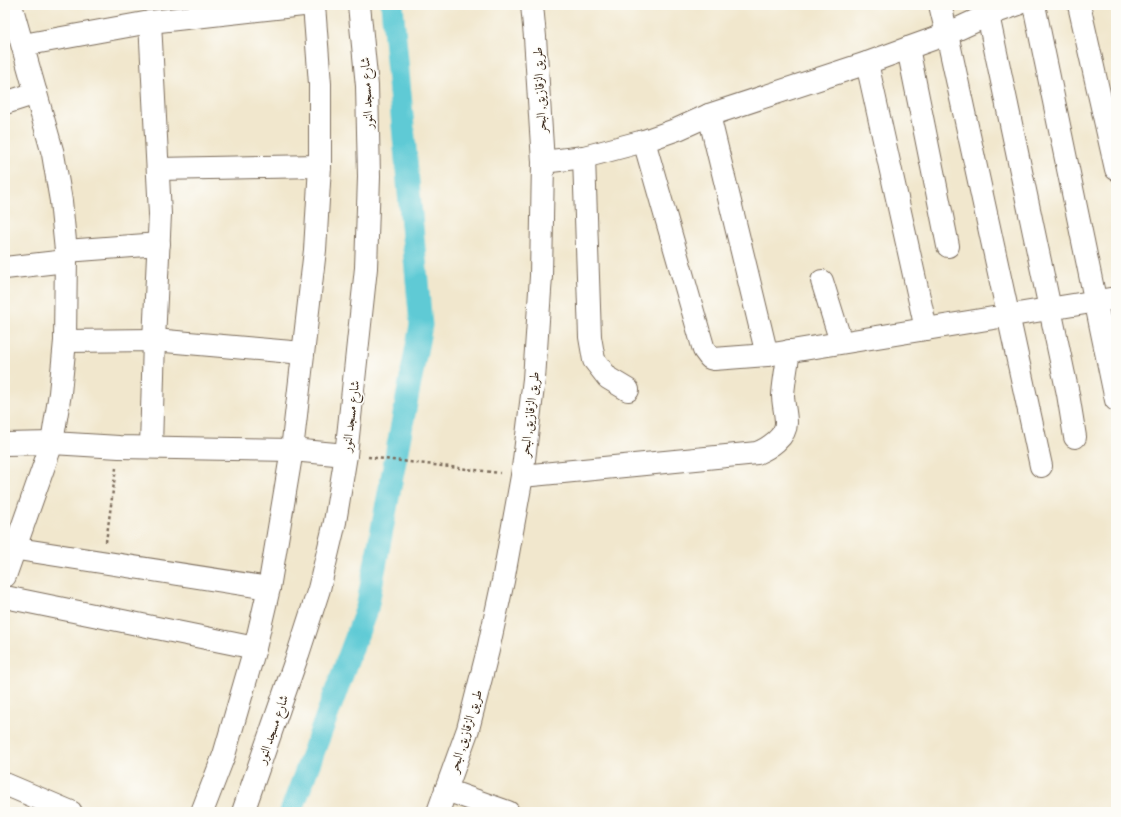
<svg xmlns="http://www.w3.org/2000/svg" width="1121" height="817" font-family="'IM FELL French Canon',Amiri,serif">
  <rect width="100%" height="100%" fill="#fdfcf7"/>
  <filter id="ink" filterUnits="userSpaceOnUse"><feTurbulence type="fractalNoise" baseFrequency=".025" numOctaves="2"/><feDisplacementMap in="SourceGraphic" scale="8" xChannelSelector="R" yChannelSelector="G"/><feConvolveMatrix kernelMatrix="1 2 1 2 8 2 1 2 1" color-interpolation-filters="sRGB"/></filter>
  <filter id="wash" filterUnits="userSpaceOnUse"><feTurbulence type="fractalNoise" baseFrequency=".012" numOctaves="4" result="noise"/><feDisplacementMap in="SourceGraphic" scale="16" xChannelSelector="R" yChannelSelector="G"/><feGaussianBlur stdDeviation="0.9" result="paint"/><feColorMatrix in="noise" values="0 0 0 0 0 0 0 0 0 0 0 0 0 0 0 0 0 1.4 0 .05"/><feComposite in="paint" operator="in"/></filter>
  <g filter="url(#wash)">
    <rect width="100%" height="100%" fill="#f1e7cd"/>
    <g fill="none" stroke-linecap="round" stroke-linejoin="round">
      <polyline stroke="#5ecad5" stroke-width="23" points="291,812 367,608 421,325 392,5"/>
    </g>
  </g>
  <g filter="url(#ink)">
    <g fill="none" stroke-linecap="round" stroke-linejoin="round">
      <g stroke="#7b6c5b" stroke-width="24">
        <g id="street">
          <polyline points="940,5 947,34 1041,466"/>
          <polyline points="1034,5 1116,400"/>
          <polyline points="1079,5 1116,169"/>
          <polyline points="988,15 1068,394 1075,437"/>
          <polyline points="150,22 160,214 154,340 151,447"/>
          <polyline points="23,45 150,22 303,5"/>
          <polyline points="908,48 948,246"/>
          <polyline points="867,63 926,329"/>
          <polyline points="5,103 36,93"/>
          <polyline points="709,115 767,355"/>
          <polyline points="644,141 704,350 710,358 714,359 767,355 1116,298"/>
          <polyline points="584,157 590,337 594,360 608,378 628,390"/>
          <polyline points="543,162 584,157 644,141 678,129 709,115 867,63 908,48 947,34 988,15 1016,5"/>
          <polyline points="158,169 320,166"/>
          <polyline points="66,251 159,244"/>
          <polyline points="5,268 66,261"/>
          <polyline points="822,281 841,342"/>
          <polyline points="65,341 154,340 303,353"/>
          <polyline points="5,444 52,443 119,447 292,450 346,455"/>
          <path d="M522 476 757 453C769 448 786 437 786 423 786 413 783 404 783 395 784 380 787 365 789 351"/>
          <polyline points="5,547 269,588"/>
          <polyline points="5,576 52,443 60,393 65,341 66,251 61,201 53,154 11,5"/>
          <polyline points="5,597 255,648"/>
          <polyline points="5,784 71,812"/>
          <polyline points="446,790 508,812"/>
          <polyline points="202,812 224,755 255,648 269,588 292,450 315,250 320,166 320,84 314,5"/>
          <polyline points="243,812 298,654 319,589 335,522 346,455 366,268 369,177 367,86 359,5"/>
        </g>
      </g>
      <g stroke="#7b6c5b" stroke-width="24">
        <polyline id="secondary" points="438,812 468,729 488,650 503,581 522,476 534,379 541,276 543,162 535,37 532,5"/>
      </g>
      <g stroke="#7b6c5b" stroke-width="2.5" stroke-dasharray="3 3" stroke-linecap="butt">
        <polyline points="368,457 500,473"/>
        <polyline points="106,542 116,468"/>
      </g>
      <use href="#street" stroke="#fff" stroke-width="22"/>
      <use href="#secondary" stroke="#fff" stroke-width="22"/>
    </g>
  </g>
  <g text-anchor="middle" stroke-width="3" stroke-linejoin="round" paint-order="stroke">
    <g font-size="13" fill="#3b2a1e" stroke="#fdfcf7">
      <text transform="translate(539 90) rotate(-93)" y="5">طريق الزقازيق, البحر</text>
      <text transform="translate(366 93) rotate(-93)" y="5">شارع مسجد النور</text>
      <text transform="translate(529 414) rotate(-83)" y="5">طريق الزقازيق, البحر</text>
      <text transform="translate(350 416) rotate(-83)" y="5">شارع مسجد النور</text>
      <text transform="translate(272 729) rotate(-71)" y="5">شارع مسجد النور</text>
      <text transform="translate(465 731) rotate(-73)" y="5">طريق الزقازيق, البحر</text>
    </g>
  </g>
  <rect width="1121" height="817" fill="none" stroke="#fdfcf7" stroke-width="20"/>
</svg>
